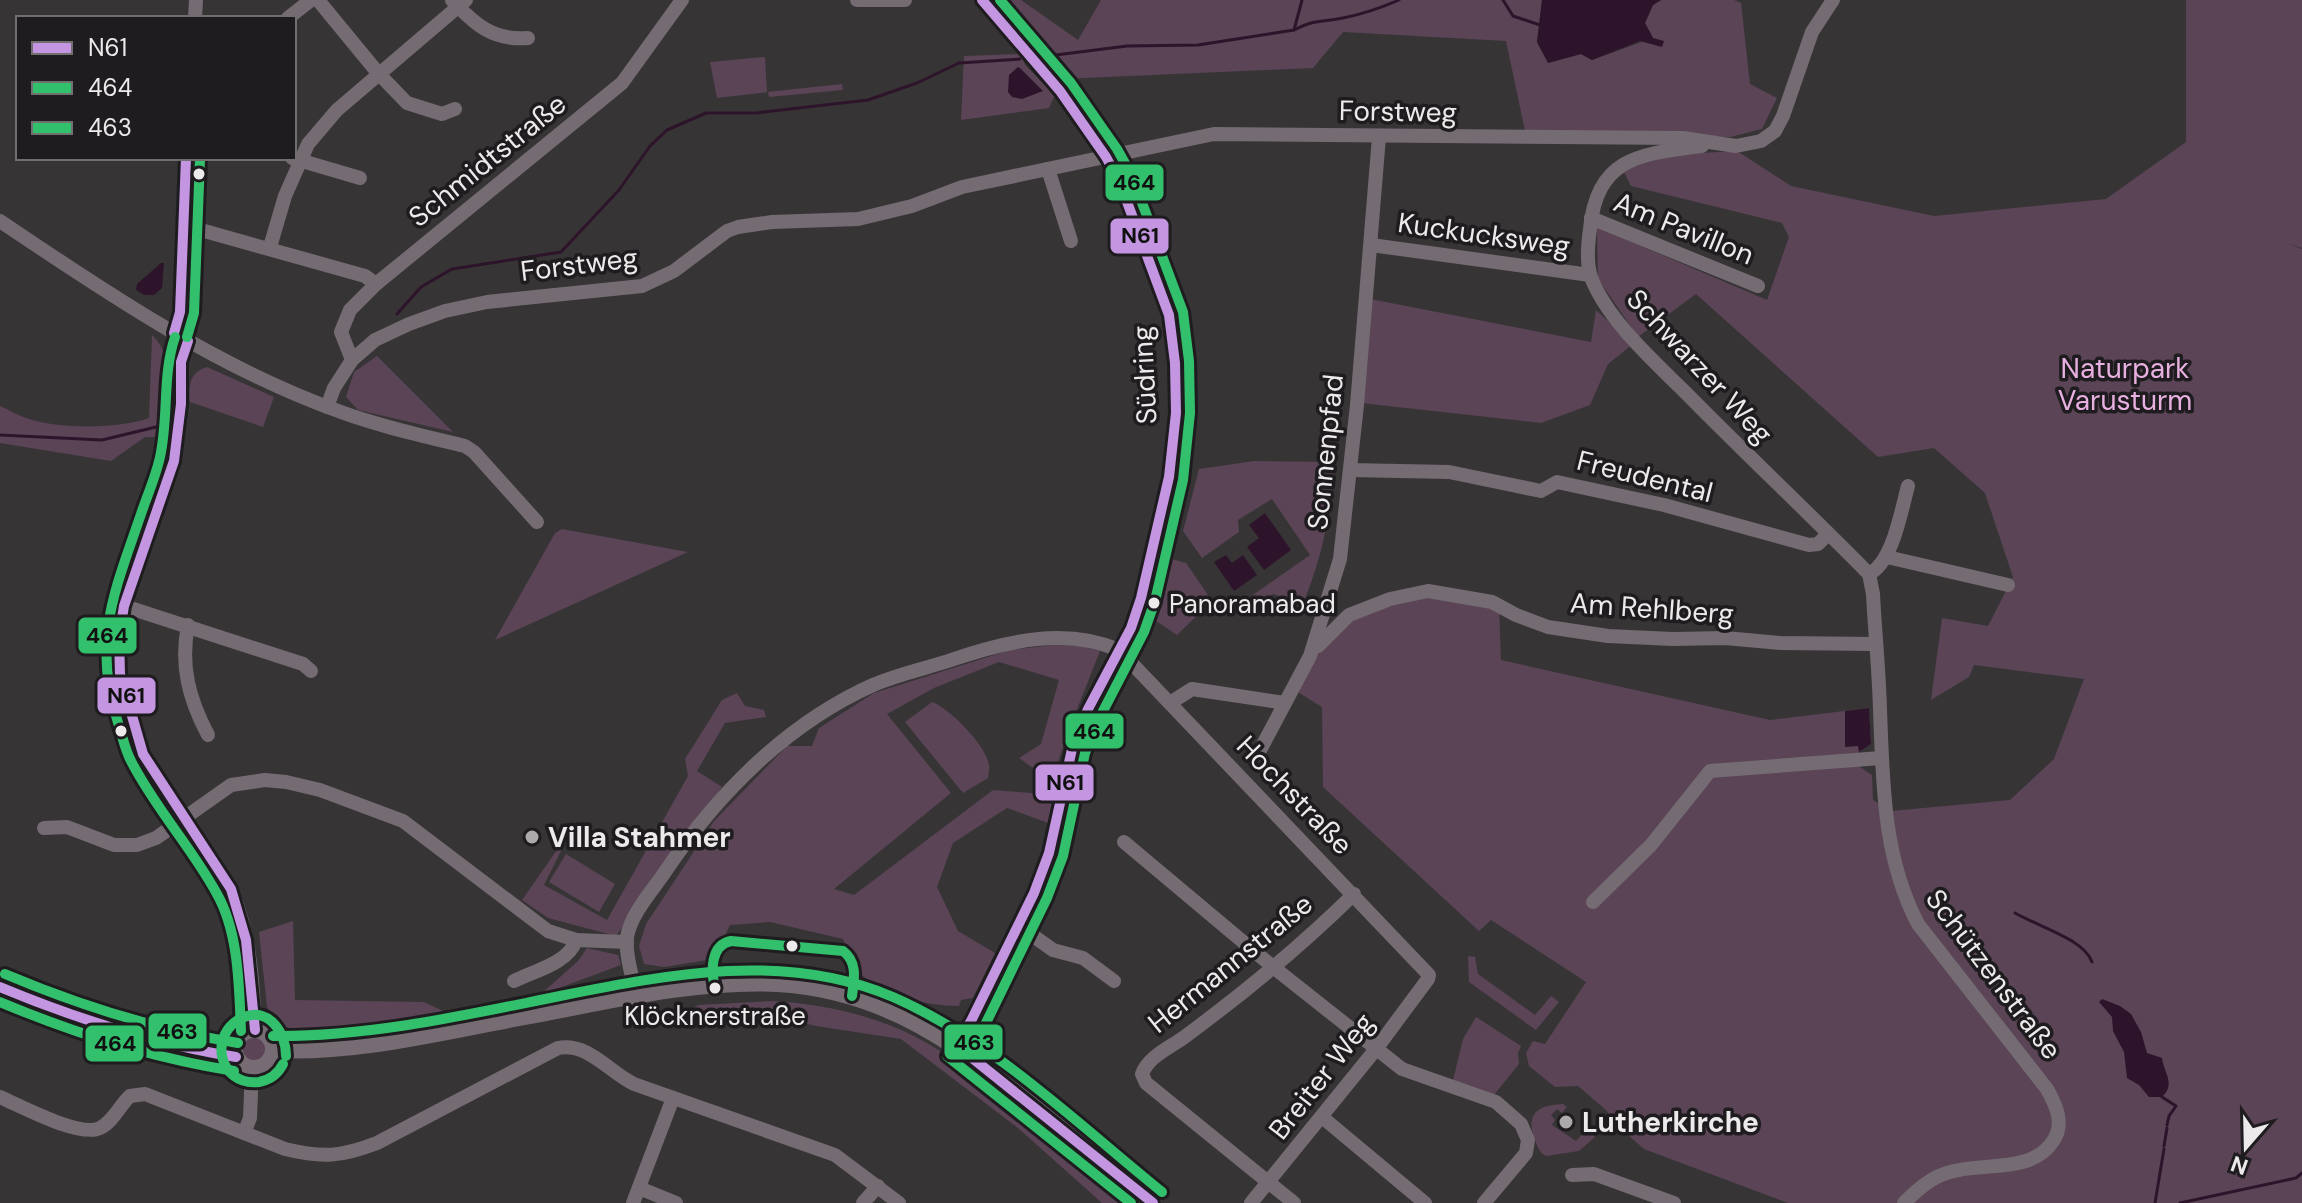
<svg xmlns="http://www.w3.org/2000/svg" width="2302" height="1203" font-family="'DM Sans',sans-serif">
  <rect width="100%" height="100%" fill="#373436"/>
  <g fill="#5a4456">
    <polygon points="999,0 1021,0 1078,40 1101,0 1542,0 1537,42 1548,63 1581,54 1592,60 1653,38 1645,23 1653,5 1661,0 1734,0 1741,3 1750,84 1777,98 1762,129 1730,137 1525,131 1506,41 1343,32 1313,68 1061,79"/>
    <polygon points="2186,0 2302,0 2302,248 2286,243 2302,249 2302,1203 1788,1203 1644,1149 1611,1120 1607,1111 1578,1086 1555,1087 1529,1066 1526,1053 1533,1041 1545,1044 1586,982 1491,920 1479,931 1323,787 1322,707 1296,691 1310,656 1349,615 1428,591 1499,606 1501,660 1770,720 1869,708 1871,744 1859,752 1860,767 1872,775 1873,800 1891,811 2010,800 2054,759 2084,679 1974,665 1969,677 1931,700 1942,618 1988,626 2013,577 1985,493 1934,448 1878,457 1696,294 1638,337 1598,279 1597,227 1767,300 1789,237 1782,223 1631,186 1622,168 1646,156 1737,151 1791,186 1934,216 2106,199 2186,142"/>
    <polygon points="1021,54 1025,65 1055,95 1049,108 961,120 964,56"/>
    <polygon points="765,57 767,92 842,84 843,90 769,97 768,92 717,98 710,62"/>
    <polygon points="1370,299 1591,342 1596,310 1633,344 1608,364 1590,405 1541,423 1361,403"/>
    <path d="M152 335C179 361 167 403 165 437H145L111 461 0 443V406C9 410 19 416 29 419 59 429 119 429 149 418Z"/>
    <polygon points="377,356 453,432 358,410 346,397 354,372"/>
    <path d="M207 367 274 397 263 427 190 402C188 385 190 372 207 367Z"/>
    <path d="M1254 461 1335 462C1329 518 1324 553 1302 606L1274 594 1251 603 1247 599 1310 555 1272 499 1238 520 1239 532 1202 558 1183 531 1199 469Z"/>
    <polygon points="562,529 688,552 495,640 555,533"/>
    <polygon points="1172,559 1186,563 1212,601 1177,635 1153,619 1161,605"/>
    <path d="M1054 645 1082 646 1100 651 1065 740 1052 782 1019 758 1041 744 1059 680 999 662 934 688 887 714 951 793 834 889 854 895 993 790 1057 795 1048 823 1007 808 953 843 937 887 958 931 995 953 973 998 961 1000 959 1006C926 1006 870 994 852 963 848 956 846 947 843 939L770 922 730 925 714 959 664 967 644 964 639 946 646 924 714 821 787 746H812L819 728 874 693 1010 650Z"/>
    <polygon points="737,693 745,706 764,710 766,717 725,723 697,771 722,787 616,936 548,918 522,900 573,827 544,885 607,920 688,776 685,759 722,700"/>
    <path d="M932 702C950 709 986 745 989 765 990 766 988 777 988 778L963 793 905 722Z"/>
    <polygon points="566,854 615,884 599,912 549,882"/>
    <polygon points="293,921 295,1000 424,1002 445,1012 381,1023 299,1032 277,1023 267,1007 259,932"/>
    <polygon points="587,948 618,955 621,965 540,995 578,961"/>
    <polygon points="1468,956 1475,957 1478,974 1535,1015 1551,996 1559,1002 1536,1030 1469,982"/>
    <path d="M773 1001C821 1004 870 1014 914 1036 948 1053 978 1079 1007 1103 1049 1137 1090 1170 1131 1203H1102L1018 1128 901 1039 816 1026 765 1014 692 1010 698 1005Z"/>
    <polygon points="1476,1017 1521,1046 1518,1053 1519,1064 1494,1095 1453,1080 1463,1039"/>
    <circle cx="254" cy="1049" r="13"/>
    <path d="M1563 1104 1567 1107 1562 1113 1557 1109 1551 1115 1555 1120 1552 1125 1576 1141 1587 1129 1595 1137 1579 1151 1546 1156C1539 1152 1538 1148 1535 1140 1525 1113 1538 1105 1563 1104Z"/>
  </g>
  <g fill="#2e142a">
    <polygon points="1542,0 1661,0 1653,5 1645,23 1653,38 1664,41 1662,47 1640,41 1592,60 1581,54 1548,63 1537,42"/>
    <polygon points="1018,67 1021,69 1043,91 1022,99 1012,97 1008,92 1009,75"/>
    <polygon points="161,263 164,263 162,288 154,295 144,295 136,290 137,284"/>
    <polygon points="1265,513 1291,550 1264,570 1247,547 1259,538 1249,525"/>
    <polygon points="1226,555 1232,563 1243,555 1257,575 1234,591 1214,562"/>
    <polygon points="1869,708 1871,744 1859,752 1858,746 1845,747 1845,711"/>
    <path d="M2102 999 2120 1006 2131 1014 2141 1032 2147 1053 2162 1058C2164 1073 2176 1084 2162 1097H2149L2139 1085 2127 1078 2124 1052 2113 1031 2112 1017 2099 1002Z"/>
  </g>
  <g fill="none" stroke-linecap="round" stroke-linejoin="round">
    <g stroke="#2e142a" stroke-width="3">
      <polyline points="1503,0 1513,16 1540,25"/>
      <path d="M1294 30C1318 18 1320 23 1343 18 1363 14 1381 8 1399 0"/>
      <polyline points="1040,57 1127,46 1198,45 1294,30 1302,0"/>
      <polyline points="397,314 421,287 452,269 561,252 619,190 650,146 667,130 706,113 756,113 868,100 917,83 959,63 1020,59"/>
      <polyline points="0,435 102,440 156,427"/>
      <path d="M2015 913C2037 926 2084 939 2092 962"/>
      <polyline points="2162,1097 2176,1106 2169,1116 2167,1125"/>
      <polyline points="2164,1146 2167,1128"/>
      <polyline points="2155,1203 2164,1149"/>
      <polyline points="2180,1203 2296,1178 2302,1173"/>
    </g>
    <g stroke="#756c73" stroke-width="14">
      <polyline points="318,0 378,73 407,103 442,114 455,109"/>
      <path d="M452 0C474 24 493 41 528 38"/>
      <polyline points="857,0 905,0"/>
      <polyline points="195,18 196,0"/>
      <polyline points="288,18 311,0"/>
      <path d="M1702 146C1642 154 1597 156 1590 229 1588 243 1586 263 1591 277 1607 320 1655 362 1687 394 1747 455 1809 513 1869 574"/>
      <polyline points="292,158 360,178"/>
      <polyline points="1048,169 1071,241"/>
      <polyline points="1591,218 1758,286"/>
      <path d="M0 221C108 294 218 368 341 412 382 427 424 436 465 446L474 452 537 522"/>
      <polyline points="183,225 365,276 376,284"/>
      <polyline points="1371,245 1590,275"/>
      <polyline points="270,247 285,196 308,144 337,110 466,0"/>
      <polyline points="174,333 180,312 186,158"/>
      <path d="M188 341 181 362V404L174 461 124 606 119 637 120 674 128 709 143 754 231 889C250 934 253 981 255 1030"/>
      <polyline points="352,360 341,332 350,310 376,284 622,83 682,0"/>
      <polyline points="327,407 334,388 352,360 375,340 409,324 445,311 487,302 642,286 674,271 727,231 738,227 772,222 858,219 912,206 962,187 1214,134 1683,138 1736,146 1761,141 1775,131 1783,116 1812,32 1833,0"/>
      <polyline points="1350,470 1449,472 1541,491 1557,482 1664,505 1809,545 1818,544 1828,534"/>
      <polyline points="1887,557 2008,585"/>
      <path d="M1869 574 1873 594C1875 633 1879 671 1880 710 1883 785 1883 857 1918 924L2047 1089C2056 1105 2065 1124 2053 1141 2032 1174 1983 1162 1950 1172 1931 1177 1917 1190 1904 1203"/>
      <path d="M1869 574C1893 562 1901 511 1908 486"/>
      <polyline points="124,606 303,664 311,671"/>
      <path d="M188 625C180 666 189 699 208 735"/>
      <polyline points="1318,646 1349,615 1390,599 1428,591 1492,602 1516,615 1548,627 1608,636 1673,639 1725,638 1781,643 1875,644"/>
      <polyline points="1170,703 1192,689 1285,703"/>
      <polyline points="1258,754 1310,656 1340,559 1357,405 1379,137"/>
      <polyline points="44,828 67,827 114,845 137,845 156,838 231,785 265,780 286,782 320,790 403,821 548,931 576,940 627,942"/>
      <polyline points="1124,842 1273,967 1402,1069 1496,1102 1521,1124 1528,1140 1526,1153 1484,1203"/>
      <polyline points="1593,902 1651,845 1710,771 1881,758"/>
      <polyline points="1018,925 1053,950 1083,958 1114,981"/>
      <path d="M514 981C534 971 569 963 576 940"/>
      <path d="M637 997C633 979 625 955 627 937 631 913 654 889 667 869 718 793 788 723 873 685 898 674 928 668 954 659 1007 641 1066 627 1119 650L1429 975 1428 979 1376 1049 1251 1203"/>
      <polyline points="956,1045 971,1021 1034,893 1049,853 1072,749 1088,709 1131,628 1141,598 1169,477 1176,413 1175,363 1169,315 1120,183 1106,157 1060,91 982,0"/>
      <path d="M0 1097C21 1106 80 1138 100 1128 113 1122 120 1105 130 1096L145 1094 285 1149C322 1158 341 1157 377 1143L558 1048C588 1042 609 1072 634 1084L835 1155 899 1203"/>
      <polyline points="1322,1117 1425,1203"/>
      <polyline points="244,1133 250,1118 252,1069"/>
      <polyline points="1572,1175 1594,1174 1674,1203"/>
      <polyline points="639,1188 676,1203"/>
      <polyline points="633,1203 673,1098"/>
      <polyline points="863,1203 878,1186"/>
      <path d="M1294 1203 1146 1083 1142 1074C1148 1057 1169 1048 1183 1038 1243 994 1301 946 1354 894"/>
    </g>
    <g stroke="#776c74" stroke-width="16">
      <path d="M0 987C77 1020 153 1046 236 1057"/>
      <circle cx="254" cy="1049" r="19"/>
      <path d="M273 1050C358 1054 442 1032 525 1017 607 1002 693 980 777 984 886 990 959 1046 1040 1111 1078 1142 1115 1172 1153 1203"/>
    </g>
    <g stroke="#1e1c1e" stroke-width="16">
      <g id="bus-1">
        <polyline points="174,333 180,312 186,158"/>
        <polyline points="188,341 181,362 181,404 174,461 124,606 119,637 120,674 143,754 231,889 246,940 255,1030"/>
        <path d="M0 987C77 1019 154 1044 236 1057"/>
        <polyline points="956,1045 971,1021 1034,893 1049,853 1072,749 1088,709 1131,628 1141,598 1169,477 1176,413 1175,363 1169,315 1120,183 1106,157 1060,91 982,0"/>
        <polyline points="956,1045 1153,1203"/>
      </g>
    </g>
    <g stroke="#1e1c1e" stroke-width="16">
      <g id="bus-2">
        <path d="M175 337C162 375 169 417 160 457 156 476 147 496 141 514 114 593 91 642 119 726 123 738 125 750 131 761 155 808 192 848 217 894 239 933 239 987 241 1031"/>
        <polyline points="187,337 194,313 200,159"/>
        <path d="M0 1002C76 1034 152 1058 234 1071"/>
        <polyline points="968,1052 984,1027 1047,898 1063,856 1085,753 1101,715 1144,632 1155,601 1183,480 1190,413 1189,361 1183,312 1132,176 1117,149 1071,83 1000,0"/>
        <polyline points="947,1056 1131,1203"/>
        <path d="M283 1064C278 1074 270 1080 259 1082 218 1087 207 1032 244 1017 270 1007 286 1034 286 1056"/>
      </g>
    </g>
    <g stroke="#1e1c1e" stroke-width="16">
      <g id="bus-3">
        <path d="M5 974C81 1006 157 1030 238 1043"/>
        <path d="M715 988C711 972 710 945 731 941L843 951C858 962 854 980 852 996"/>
        <path d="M273 1036C370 1037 465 1015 560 996 670 974 786 951 893 997 992 1040 1079 1125 1162 1192"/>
      </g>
    </g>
    <use href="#bus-1" stroke="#c496e1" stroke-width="10"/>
    <use href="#bus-2" stroke="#33c06d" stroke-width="10"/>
    <use href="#bus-3" stroke="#33c06d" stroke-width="10"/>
  </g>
  <g fill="#edeaec" stroke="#1e1c1e" stroke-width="3">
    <circle cx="199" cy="174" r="7"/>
    <circle cx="1154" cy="603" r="7"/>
    <circle cx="121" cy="731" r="7"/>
    <circle cx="792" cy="946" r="7"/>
    <circle cx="715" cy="988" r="7"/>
  </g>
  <g fill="#adaaac" stroke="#1e1c1e" stroke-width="3">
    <circle cx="532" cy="837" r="8"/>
    <circle cx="1566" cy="1122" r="8"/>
  </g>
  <g text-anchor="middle" stroke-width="7" stroke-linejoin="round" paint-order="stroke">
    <g font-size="26" fill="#edeaec" stroke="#1e1c1e" text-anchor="start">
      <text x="1169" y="613">Panoramabad</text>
      <text x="715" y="1025" text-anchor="middle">Klöcknerstraße</text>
    </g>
    <g font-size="28" fill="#edeaec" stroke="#1e1c1e">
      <text transform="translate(1398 111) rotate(1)" y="10">Forstweg</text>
      <text transform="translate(487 160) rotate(-39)" y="10">Schmidtstraße</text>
      <text transform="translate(1684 228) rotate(22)" y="10">Am Pavillon</text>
      <text transform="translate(1484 234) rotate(8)" y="10">Kuckucksweg</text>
      <text transform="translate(579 264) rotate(-7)" y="10">Forstweg</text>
      <text transform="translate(1700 366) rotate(47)" y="10">Schwarzer Weg</text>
      <text transform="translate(1144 375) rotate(-93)" y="10">Südring</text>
      <text transform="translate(1325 452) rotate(-84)" y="10">Sonnenpfad</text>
      <text transform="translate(1645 476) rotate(14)" y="10">Freudental</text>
      <text transform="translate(1652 608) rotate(4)" y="10">Am Rehlberg</text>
      <text transform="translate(1295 795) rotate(46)" y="10">Hochstraße</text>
      <text transform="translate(1230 963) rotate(-39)" y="10">Hermannstraße</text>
      <text transform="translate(1994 974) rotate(53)" y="10">Schützenstraße</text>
      <text transform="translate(1321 1076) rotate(-52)" y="10">Breiter Weg</text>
    </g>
    <g font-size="28" fill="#e8b0e0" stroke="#1e1c1e">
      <text x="2125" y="378">Naturpark<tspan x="2125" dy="32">Varusturm</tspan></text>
    </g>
    <g font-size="28" font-weight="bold" fill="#edeaec" stroke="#1e1c1e" text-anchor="start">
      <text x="548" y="847">Villa Stahmer</text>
      <text x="1582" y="1132">Lutherkirche</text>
    </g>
  </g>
  <g stroke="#1e1c1e" stroke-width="3">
    <rect x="1104" y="163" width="61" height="39" rx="8" fill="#33c06d"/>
    <rect x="1109" y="217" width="61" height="38" rx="8" fill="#c496e1"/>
    <rect x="77" y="616" width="61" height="39" rx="8" fill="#33c06d"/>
    <rect x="96" y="676" width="61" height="39" rx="8" fill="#c496e1"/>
    <rect x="1064" y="712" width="61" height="38" rx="8" fill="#33c06d"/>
    <rect x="1034" y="763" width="61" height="39" rx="8" fill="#c496e1"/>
    <rect x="147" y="1012" width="61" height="38" rx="8" fill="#33c06d"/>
    <rect x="943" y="1023" width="61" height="38" rx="8" fill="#33c06d"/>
    <rect x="84" y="1024" width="61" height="39" rx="8" fill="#33c06d"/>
  </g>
  <g font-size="22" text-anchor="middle" font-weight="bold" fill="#111">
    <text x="1134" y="190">464</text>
    <text x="1140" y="243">N61</text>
    <text x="107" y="643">464</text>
    <text x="126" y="703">N61</text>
    <text x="1094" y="739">464</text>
    <text x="1065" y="790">N61</text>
    <text x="177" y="1039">463</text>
    <text x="974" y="1050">463</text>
    <text x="115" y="1051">464</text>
  </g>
  <rect x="16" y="16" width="280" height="144" fill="#1e1c1e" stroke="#716e70" stroke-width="2"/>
  <rect x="32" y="42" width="40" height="12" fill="#c496e1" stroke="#716e70" stroke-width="2"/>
  <text x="88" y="56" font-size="24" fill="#edeaec">N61</text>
  <rect x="32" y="82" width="40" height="12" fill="#33c06d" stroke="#716e70" stroke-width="2"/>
  <text x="88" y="96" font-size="24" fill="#edeaec">464</text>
  <rect x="32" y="122" width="40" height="12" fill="#33c06d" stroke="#716e70" stroke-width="2"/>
  <text x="88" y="136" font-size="24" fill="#edeaec">463</text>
  <g transform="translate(2246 1147) rotate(200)" stroke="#1e1c1e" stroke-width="6" paint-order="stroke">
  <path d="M0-6L14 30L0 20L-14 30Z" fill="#edeaec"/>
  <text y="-12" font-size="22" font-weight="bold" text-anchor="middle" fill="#edeaec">N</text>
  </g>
</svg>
